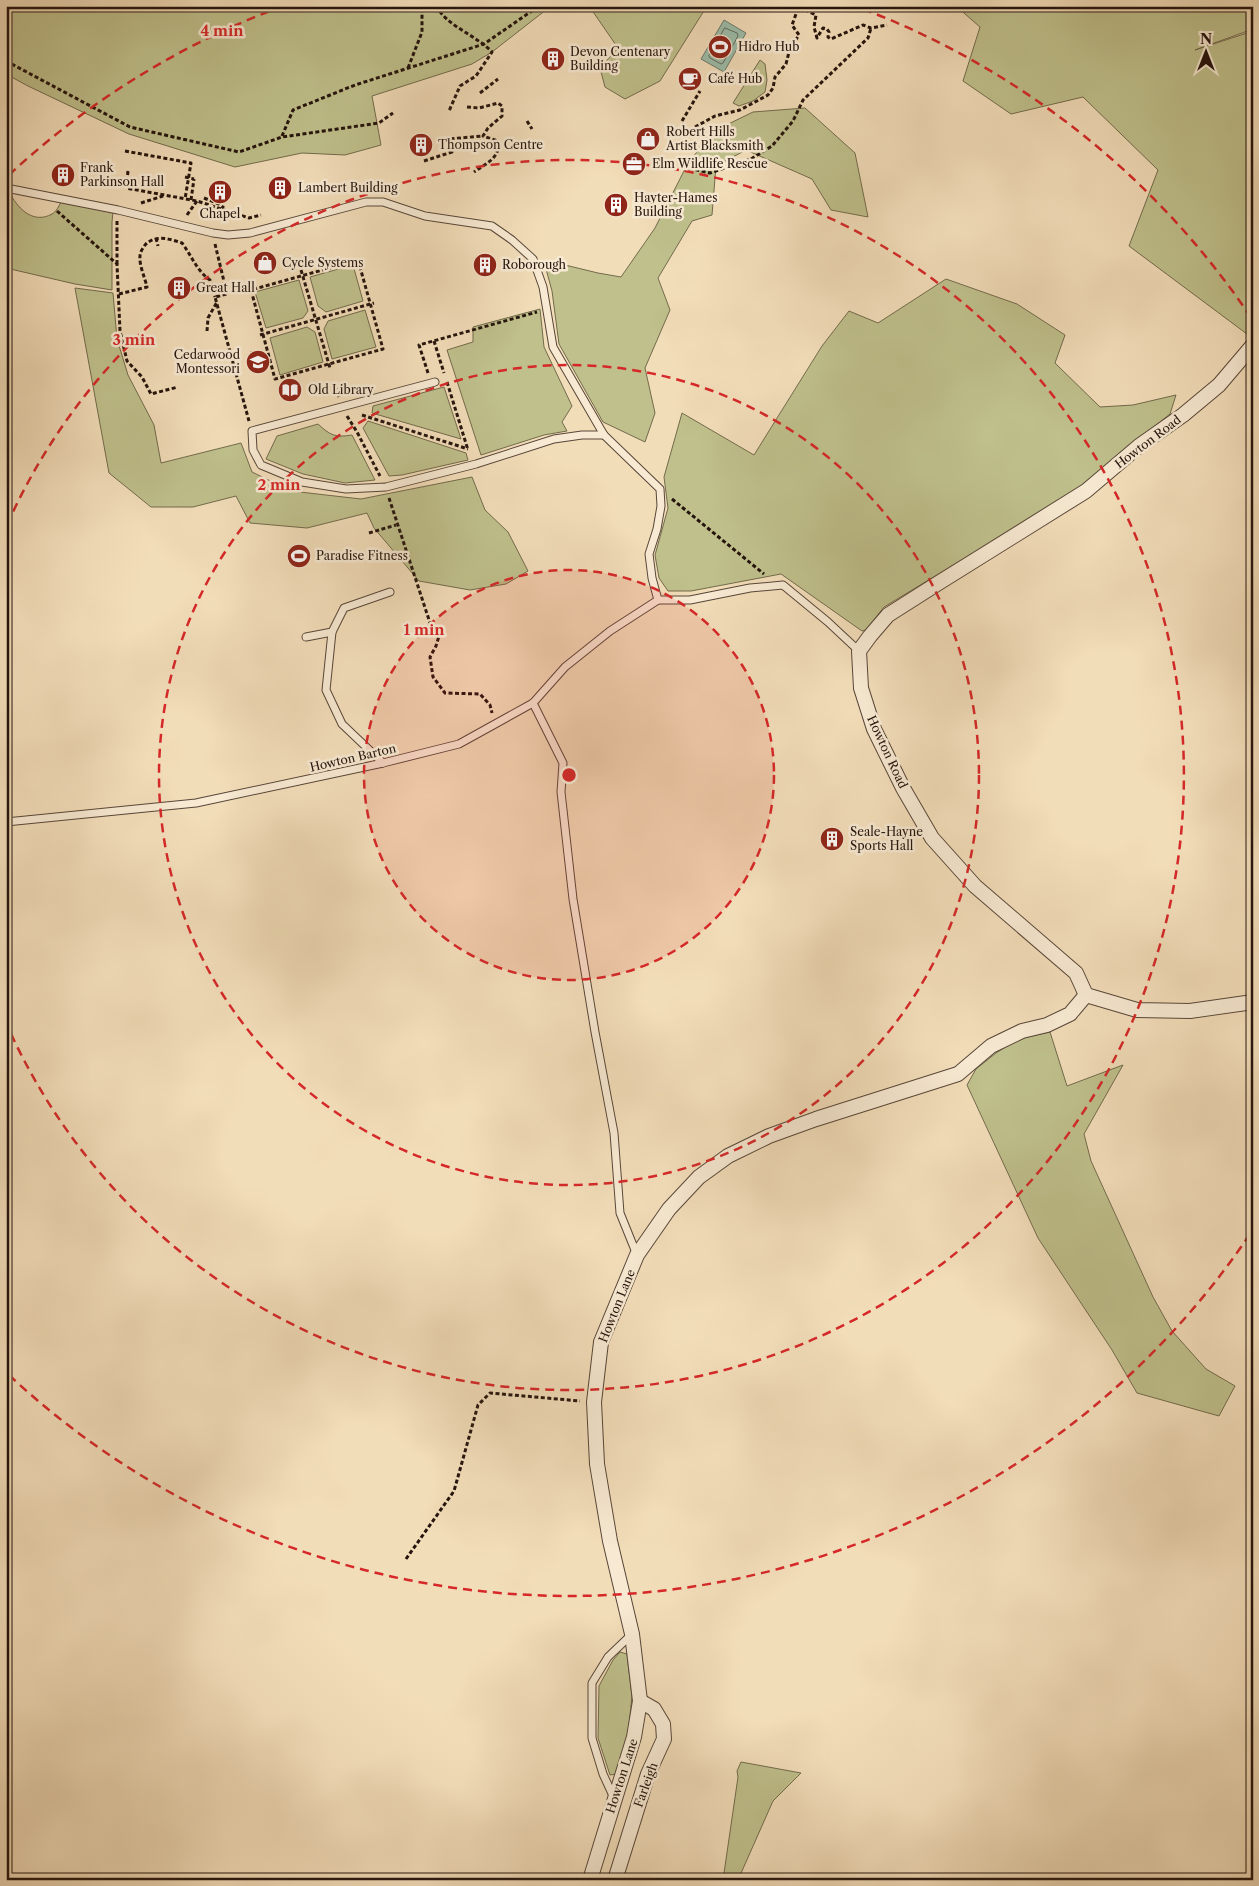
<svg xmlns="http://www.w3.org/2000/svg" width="1259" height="1886" font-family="'Libre Caslon Text',serif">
  <rect width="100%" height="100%" fill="#f2ddb9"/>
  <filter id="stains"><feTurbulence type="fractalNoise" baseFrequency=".004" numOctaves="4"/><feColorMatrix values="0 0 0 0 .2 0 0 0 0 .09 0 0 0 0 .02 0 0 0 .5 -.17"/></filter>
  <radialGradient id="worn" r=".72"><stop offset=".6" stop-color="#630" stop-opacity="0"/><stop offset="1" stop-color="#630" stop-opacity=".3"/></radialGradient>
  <g fill="#bfc08c" stroke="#726a4c">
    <polygon points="6,6 551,6 492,52 472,64 372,96 381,145 345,155 302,153 235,167 129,134 28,86 6,74"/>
    <polygon points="589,6 707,6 660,81 625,99 605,87 600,68 618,48"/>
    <polygon points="956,6 1253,6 1253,29 1195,50 1253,31 1253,334 1251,337 1129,246 1158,170 1083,97 1011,114 963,81 980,27"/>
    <polygon points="760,60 765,64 767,80 765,92 753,101 739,106 733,103"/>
    <polygon points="805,108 855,153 868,217 831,210 812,179 746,150 716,166 712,215 692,221 658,278 670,310 645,368 655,413 645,442 603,422 559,344 552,291 546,269 561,264 598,273 621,277 655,228 685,169 710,133 753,112"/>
    <path d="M6 194 11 195C19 210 34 224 52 214 56 212 59 206 61 202L113 212 112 222V290L75 284 6 268Z"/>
    <polygon points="353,265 363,301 326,312 318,306 310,277"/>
    <polygon points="946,279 1017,304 1065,335 1055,363 1100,407 1133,405 1176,395 1170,414 1136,441 1084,486 884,607 866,630 862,631 781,574 691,591 668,591 659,578 655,555 668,508 664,477 682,413 754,455 822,346 849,311 878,323"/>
    <polygon points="299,280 308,311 303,318 266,328 255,292"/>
    <polygon points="75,288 113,293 117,339 128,375 154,425 161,463 241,443 252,472 291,491 361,499 472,477 485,510 508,532 528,571 506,584 470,590 419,581 374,528 367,513 307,528 250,523 236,496 193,507 151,507 109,473"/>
    <polygon points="540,309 544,347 572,406 562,422 567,431 544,435 481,455 447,350 473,342 473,327"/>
    <polygon points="365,310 376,347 332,359 324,329 328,321"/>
    <polygon points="307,327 315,332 323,362 280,375 270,338"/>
    <polygon points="444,387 461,439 372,413 373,406"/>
    <polygon points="368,421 466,453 468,460 402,475 389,476 363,428"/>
    <path d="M318 424C330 435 335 438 352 435L375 480 345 483 303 474 266 459 277 436Z"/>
    <polygon points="1050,1032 1067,1086 1123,1065 1084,1134 1091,1161 1153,1297 1172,1331 1206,1369 1235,1386 1219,1416 1137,1393 1112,1350 1038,1238 967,1085 976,1069 996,1053 1018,1039"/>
    <polygon points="620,1652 627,1654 632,1696 628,1736 617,1774 610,1775 598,1738 599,1686 613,1660"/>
    <polygon points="741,1762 801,1773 773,1801 738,1880 723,1880 738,1777 737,1771"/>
  </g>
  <polygon fill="#9cbdaa" stroke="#6c796b" points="724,20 746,33 724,72 701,59"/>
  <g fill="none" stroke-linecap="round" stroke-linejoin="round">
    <polygon stroke="#60685c" stroke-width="1" points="725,28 737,33 738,36 723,63 721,64 710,58 709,56"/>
    <g stroke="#584638" stroke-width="9">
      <g id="lane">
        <polyline points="6,188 118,210 213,233 228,235 250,233 366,202 383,202 425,216 492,226 512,240 533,259 543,287 553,347 604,435 660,489 661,506 657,529 649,554 652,578 658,600 690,600 750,588 783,585 828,622 859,651"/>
        <polyline points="435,382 252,431 253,450 261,465 302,482 346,489 386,487 476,464 554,439 582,435 604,435"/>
        <polyline points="306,637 332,632"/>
        <polyline points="533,703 563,763 561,792 573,899 595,1032 614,1133 620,1213 637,1255"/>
        <polyline points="383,763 342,724 326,690 332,632 344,608 390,592"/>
        <polyline points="6,822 196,803 383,763 459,744 533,703 565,667 610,631 658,600"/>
        <polyline points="614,1798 603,1774 592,1738 592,1683 608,1657 631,1635"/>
      </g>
    </g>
    <g stroke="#584638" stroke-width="16">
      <g id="street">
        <polyline points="1253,345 1219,385 1183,415 1139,446 1086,491 940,582 888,615 870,636 859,651 861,688 874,729 903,788 932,838 975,886 1076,973 1086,995 1137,1010 1190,1011 1253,1002"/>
        <polyline points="590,1880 634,1737 640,1701 632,1634 610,1541 597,1464 594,1402 601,1342 637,1255 669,1209 699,1177 728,1156 769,1136 816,1119 958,1074 991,1046 1022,1031 1047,1025 1070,1014 1086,995"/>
        <polyline points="615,1880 648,1774 664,1739 663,1724 654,1709 640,1701"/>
      </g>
    </g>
    <g stroke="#25140d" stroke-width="3" stroke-dasharray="4 2.5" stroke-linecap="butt">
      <path d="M436 6C448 27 476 35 492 52L476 76 460 86 449 111"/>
      <polyline points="799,7 816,15 814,27 817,38 823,28 827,29 829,32 828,37 831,39 863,25 871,28 887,25"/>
      <polyline points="6,61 130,127 239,152 282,137 379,123 393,113"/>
      <polyline points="408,68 422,32 422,6"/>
      <polyline points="480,93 498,79"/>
      <path d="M467 107 479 108 498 103 502 106V116L488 128 483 136 495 140 499 145C497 160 485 164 474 172"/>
      <polyline points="527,121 532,129"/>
      <polyline points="682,121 700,91"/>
      <polyline points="695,127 715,116 740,110 768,95 773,88 775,77 786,64 790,48 799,35 792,25 799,6"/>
      <polyline points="282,136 293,110 355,85 484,44 539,6"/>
      <polyline points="125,151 191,163 185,199"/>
      <polyline points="424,161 452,152 448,139 483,136"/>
      <polyline points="689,168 710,173 751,159 772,146 793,121 803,100 868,38 871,28"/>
      <polyline points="128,171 126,188 197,201 249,218 261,215"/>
      <polyline points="204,198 219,204 224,208"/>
      <polyline points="191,200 194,179"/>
      <polyline points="141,203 163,196"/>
      <polyline points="57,211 117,264 120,331 127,361 142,377 151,394 178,387"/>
      <polyline points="187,215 197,201"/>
      <polyline points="156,238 158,246"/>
      <polyline points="215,244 227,294 215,297 249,421"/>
      <polygon points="358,260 383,349 275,379 251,290"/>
      <polyline points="117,264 117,221"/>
      <polyline points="301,270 330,368"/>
      <path d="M119 294 147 287C145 278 139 265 140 256 140 252 143 248 145 245 156 234 170 239 182 243 192 256 196 270 210 280L215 297"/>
      <polyline points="207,331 208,318 217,302"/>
      <polyline points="260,335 374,303"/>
      <polyline points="434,341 444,373"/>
      <polyline points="428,373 419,345 537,312"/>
      <polyline points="447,382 468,450"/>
      <polyline points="336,388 339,397"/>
      <polyline points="362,415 468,449"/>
      <polyline points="347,416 357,432 380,476"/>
      <polyline points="389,498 432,629 439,636 436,646 430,657 433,677 445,693 480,694 490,705 492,713"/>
      <polyline points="672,499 764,574"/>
      <polyline points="369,533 396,525"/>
      <polyline points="406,1559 454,1491 478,1405 490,1393 580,1401"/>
    </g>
    <use href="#lane" stroke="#f7e9d2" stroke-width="7"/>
    <use href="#street" stroke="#f7e9d2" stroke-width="14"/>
    <polyline stroke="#25140d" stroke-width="3" stroke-dasharray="4 2.5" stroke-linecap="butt" points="185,177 194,179"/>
  </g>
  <circle cx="569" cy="775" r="205" fill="#d62828" fill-opacity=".12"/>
  <g fill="none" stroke="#d62828" stroke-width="2.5" stroke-dasharray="9 6">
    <circle cx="569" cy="775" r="205"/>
    <circle cx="569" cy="775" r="410"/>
    <path d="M7 525A615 615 0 1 1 7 1025"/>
    <path d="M1250 1234A821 821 0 0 1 9 1375M9 175A821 821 0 0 1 275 9M863 9A821 821 0 0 1 1250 316"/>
  </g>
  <defs>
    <g id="stadium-disc" transform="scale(1.25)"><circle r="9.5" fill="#8f2418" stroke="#f7e9d2"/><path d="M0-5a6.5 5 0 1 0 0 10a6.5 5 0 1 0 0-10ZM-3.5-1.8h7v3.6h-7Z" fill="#fff"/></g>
    <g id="building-disc" transform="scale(1.25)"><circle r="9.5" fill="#8f2418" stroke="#f7e9d2"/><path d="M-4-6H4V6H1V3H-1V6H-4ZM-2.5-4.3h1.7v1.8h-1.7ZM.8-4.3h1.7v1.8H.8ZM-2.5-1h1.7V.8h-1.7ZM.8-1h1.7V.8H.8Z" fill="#fff"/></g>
    <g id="cafe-disc" transform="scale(1.25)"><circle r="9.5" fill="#8f2418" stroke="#f7e9d2"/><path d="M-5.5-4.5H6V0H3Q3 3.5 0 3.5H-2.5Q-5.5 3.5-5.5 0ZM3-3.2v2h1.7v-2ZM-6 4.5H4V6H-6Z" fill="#fff"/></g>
    <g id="shop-disc" transform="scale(1.25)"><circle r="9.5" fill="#8f2418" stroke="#f7e9d2"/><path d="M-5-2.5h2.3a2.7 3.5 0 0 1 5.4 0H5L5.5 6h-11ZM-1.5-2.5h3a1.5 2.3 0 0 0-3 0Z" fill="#fff"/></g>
    <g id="office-disc" transform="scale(1.25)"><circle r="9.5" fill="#8f2418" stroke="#f7e9d2"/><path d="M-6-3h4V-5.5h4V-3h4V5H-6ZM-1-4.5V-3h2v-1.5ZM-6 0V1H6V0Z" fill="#fff"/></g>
    <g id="school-disc" transform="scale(1.25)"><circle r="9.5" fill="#8f2418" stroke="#f7e9d2"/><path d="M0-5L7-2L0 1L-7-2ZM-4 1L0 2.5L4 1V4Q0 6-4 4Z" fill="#fff"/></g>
    <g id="library-disc" transform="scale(1.25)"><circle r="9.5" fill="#8f2418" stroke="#f7e9d2"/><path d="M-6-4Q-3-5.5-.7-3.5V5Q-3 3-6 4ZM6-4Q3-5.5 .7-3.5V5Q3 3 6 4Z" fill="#fff"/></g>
  </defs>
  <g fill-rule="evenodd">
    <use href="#stadium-disc" x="720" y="47"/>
    <use href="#building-disc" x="553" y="59"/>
    <use href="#cafe-disc" x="690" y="79"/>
    <use href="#shop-disc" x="648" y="139"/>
    <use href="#building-disc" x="421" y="145"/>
    <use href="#office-disc" x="634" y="164"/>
    <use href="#building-disc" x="63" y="175"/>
    <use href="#building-disc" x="280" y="188"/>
    <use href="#building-disc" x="220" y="192"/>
    <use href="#building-disc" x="616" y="205"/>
    <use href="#shop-disc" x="265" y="263"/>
    <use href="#building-disc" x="485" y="265"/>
    <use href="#building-disc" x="179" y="288"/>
    <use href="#school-disc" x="258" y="362"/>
    <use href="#library-disc" x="290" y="390"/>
    <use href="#stadium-disc" x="299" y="556"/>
    <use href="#building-disc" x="832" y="839"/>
  </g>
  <g text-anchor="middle" stroke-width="5" stroke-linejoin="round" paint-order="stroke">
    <g font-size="12" fill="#25140d" stroke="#f7e9d2" text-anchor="start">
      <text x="738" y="51">Hidro Hub</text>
      <text x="570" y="56">Devon Centenary<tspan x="570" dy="14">Building</tspan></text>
      <text x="708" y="83">Café Hub</text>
      <text x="666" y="136">Robert Hills<tspan x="666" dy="14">Artist Blacksmith</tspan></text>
      <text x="438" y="149">Thompson Centre</text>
      <text x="652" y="168">Elm Wildlife Rescue</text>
      <text x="80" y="172">Frank<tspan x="80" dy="14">Parkinson Hall</tspan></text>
      <text x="298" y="192">Lambert Building</text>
      <text x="634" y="202">Hayter-Hames<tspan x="634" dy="14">Building</tspan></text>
      <text x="220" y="218" text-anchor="middle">Chapel</text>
      <text x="282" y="267">Cycle Systems</text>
      <text x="502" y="269">Roborough</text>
      <text x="196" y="292">Great Hall</text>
      <text x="240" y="359" text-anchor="end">Cedarwood<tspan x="240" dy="14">Montessori</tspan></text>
      <text x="308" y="394">Old Library</text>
      <text x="316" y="560">Paradise Fitness</text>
      <text x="850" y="836">Seale-Hayne<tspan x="850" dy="14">Sports Hall</tspan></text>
    </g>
    <g font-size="12" fill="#25140d" stroke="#f7e9d2">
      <text transform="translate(1148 442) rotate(-37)" y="4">Howton Road</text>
      <text transform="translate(887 752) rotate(65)" y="4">Howton Road</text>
      <text transform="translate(353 758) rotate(-13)" y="4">Howton Barton</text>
      <text transform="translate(617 1306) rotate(-68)" y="4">Howton Lane</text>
      <text transform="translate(622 1776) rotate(-72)" y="4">Howton Lane</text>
      <text transform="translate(646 1785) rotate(-70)" y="4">Farleigh</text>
    </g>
  </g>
  <circle cx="569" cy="775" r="8" fill="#d62828" stroke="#f7e9d2" stroke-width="2.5"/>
  <g font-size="15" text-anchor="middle" font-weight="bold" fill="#d62828" stroke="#f7e9d2" stroke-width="5" stroke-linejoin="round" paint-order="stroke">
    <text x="222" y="36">4 min</text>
    <text x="134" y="345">3 min</text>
    <text x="279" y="490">2 min</text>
    <text x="424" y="635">1 min</text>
  </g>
  <rect width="1259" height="1886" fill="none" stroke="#f2ddb9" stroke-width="25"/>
  <rect x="8" y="8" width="1244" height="1871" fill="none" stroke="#25140d" stroke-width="2.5"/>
  <rect x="12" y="12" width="1234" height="1861" fill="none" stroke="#25140d"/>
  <g transform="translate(1206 52)" stroke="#f7e9d2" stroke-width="4" paint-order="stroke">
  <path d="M0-4L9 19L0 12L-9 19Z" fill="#25140d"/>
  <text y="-8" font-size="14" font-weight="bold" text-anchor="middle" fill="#25140d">N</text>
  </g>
  <rect width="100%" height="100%" filter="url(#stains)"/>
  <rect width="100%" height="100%" fill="url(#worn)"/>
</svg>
